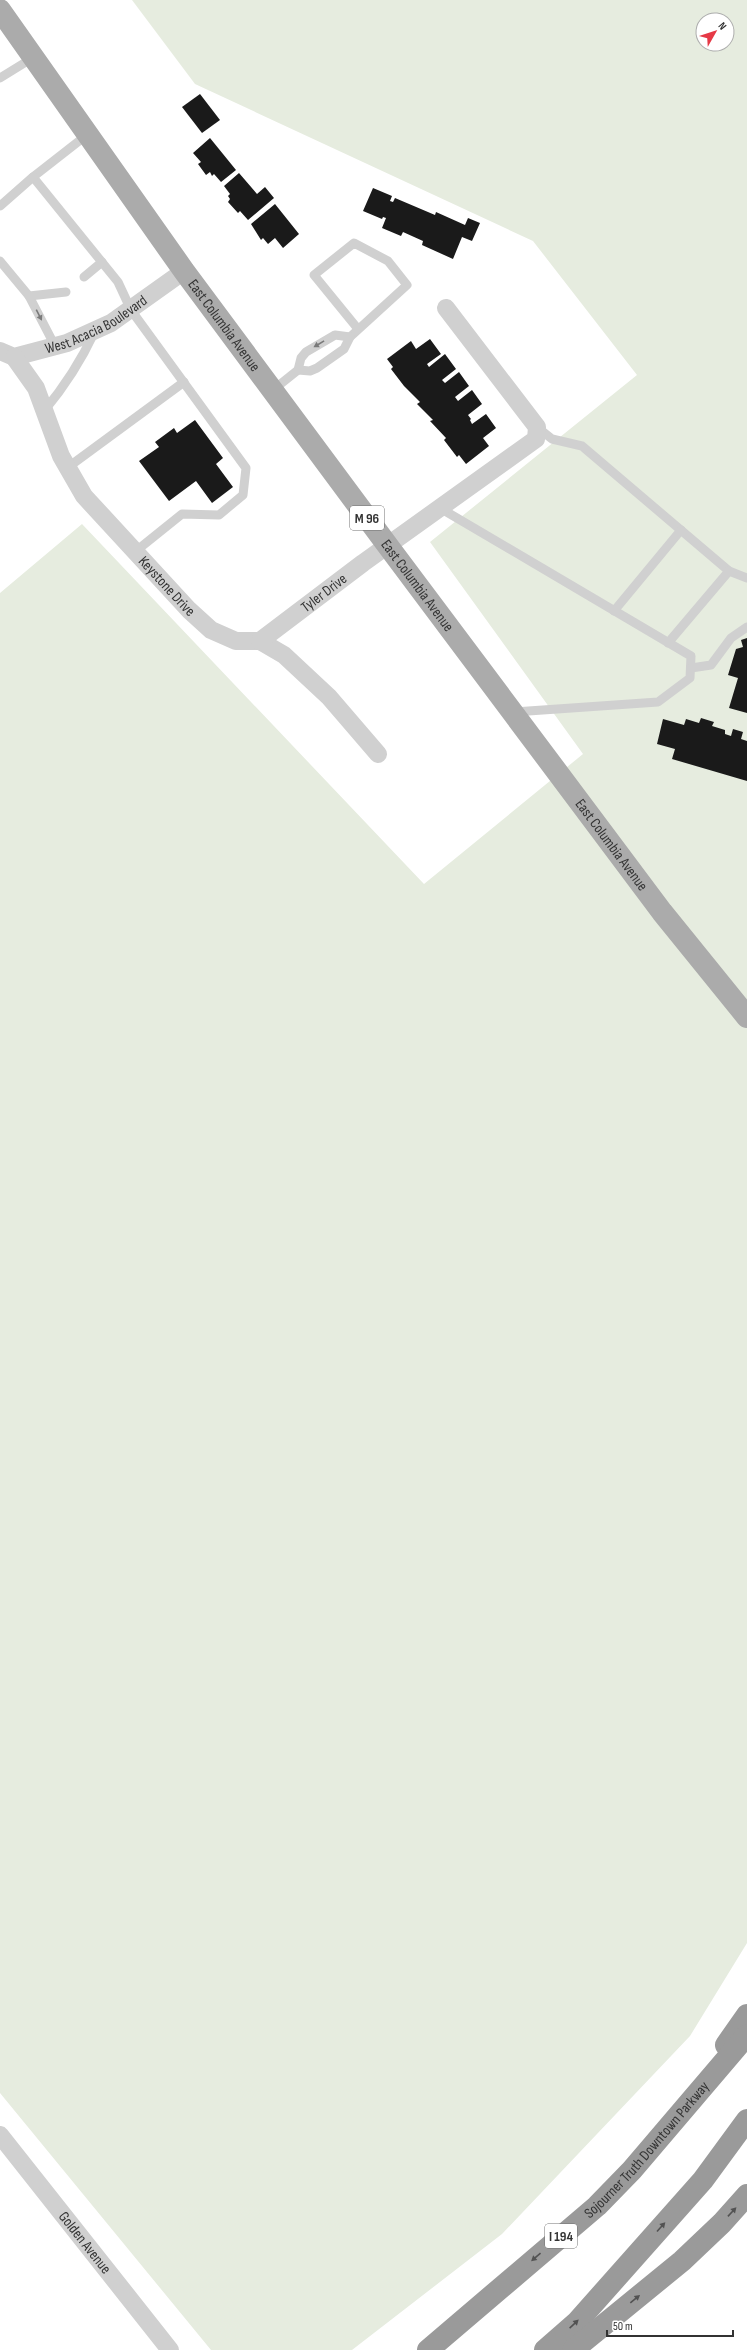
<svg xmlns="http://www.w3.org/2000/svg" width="747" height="2350" font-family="'Sofia Sans Condensed',sans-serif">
  <rect width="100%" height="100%" fill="#fff"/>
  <path fill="#e6ecdf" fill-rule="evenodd" d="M132 0H747V1943L690 2036 502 2234 352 2350H211L0 2093V593L82 524 424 884 583 754 430 542 637 375 533 241 195 84ZM703 20H727V44H703Z"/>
  <g fill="#1a1a1a">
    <polygon points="200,94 220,120 202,133 182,107"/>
    <polygon points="210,138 236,170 221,182 214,174 212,176 210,172 206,175 198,164 201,162 193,153"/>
    <polygon points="239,173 257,194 265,187 274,198 248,220 240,211 238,213 228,202 230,199 228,196 230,194 224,186"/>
    <polygon points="373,188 392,196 390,201 393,202 395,198 435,215 436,212 465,225 468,218 480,223 472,241 462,237 453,259 422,245 423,241 403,232 401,236 382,228 386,218 383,217 382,219 363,211"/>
    <polygon points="275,204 299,234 283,248 275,238 268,244 263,238 261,240 251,224"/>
    <polygon points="430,339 441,354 427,364 429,367 445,354 456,369 442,380 445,383 459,372 469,386 455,397 458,401 472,390 482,404 468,415 471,419 470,420 472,424 486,414 496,428 483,438 489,446 466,464 459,455 457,457 444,440 446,438 430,421 433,420 417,404 420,402 404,386 391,369 393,367 387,359 411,341 416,349"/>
    <polygon points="195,420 223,458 216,464 233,487 212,503 196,481 169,501 139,461 159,447 155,442 174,428 177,433"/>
    <polygon points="747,638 747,713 729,708 738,678 728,675 736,649 743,647 741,640"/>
    <polygon points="701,718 714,722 712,726 725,730 725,734 731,736 733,729 743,732 741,739 747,741 747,781 672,759 675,749 657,744 663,719 684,725 686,719 699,723"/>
  </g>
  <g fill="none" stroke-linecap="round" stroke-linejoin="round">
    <g stroke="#d0d0d0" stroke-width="9">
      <polyline points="0,78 34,57"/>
      <polyline points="88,134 33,177 118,282 131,310 246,468 243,495 219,515 182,514 136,551"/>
      <polyline points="0,206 33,177"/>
      <polyline points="0,261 29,296 55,346"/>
      <polyline points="84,277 102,262"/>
      <polyline points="29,296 66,292"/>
      <polyline points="298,370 310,371 317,368 344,349 350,337 407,285 388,261 354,243 314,275 358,329"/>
      <polyline points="273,390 298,370 301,358 306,352 335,335 350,337"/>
      <path d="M44 411C65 386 81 361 95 331"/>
      <polyline points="537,427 552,439 582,446 729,571 668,643"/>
      <polyline points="67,468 184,382"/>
      <polyline points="440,508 691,656 690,678 658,702 514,712"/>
      <polyline points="729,571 747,578"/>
      <polyline points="614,611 681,530"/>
      <polyline points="691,668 711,665 731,638 747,627"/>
    </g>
    <g stroke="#d0d0d0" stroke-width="18">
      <path id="s1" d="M0 351 14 357 67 343 111 323 184 271"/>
      <path id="s2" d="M14 357 36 388 61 456 84 496 189 610 211 630 236 641H260L284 655 329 697 378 754"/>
      <path id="s3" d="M260 641 363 563 536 439 537 427 446 308"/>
      <path id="s4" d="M0 2135 170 2350"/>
    </g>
    <path stroke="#ababab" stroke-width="22" id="s5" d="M0 10 184 271 388 546 662 912 747 1017"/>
    <g stroke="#9a9a9a" stroke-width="22">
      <polyline points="726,2045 747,2015"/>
      <path id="s6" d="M428 2350 597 2206 632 2170 747 2035"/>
      <polyline points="545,2350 577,2322 703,2180 747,2120"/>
      <polyline points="573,2350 682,2261 722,2223 747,2195"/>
    </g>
  </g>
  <defs><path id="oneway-solid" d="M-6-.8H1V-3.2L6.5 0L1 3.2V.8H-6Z"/></defs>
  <g fill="#7a7a7a">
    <use href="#oneway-solid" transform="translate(39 315) rotate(63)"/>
    <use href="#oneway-solid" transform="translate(319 344) rotate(149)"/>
  </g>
  <g fill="#525252">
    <use href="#oneway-solid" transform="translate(732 2212) rotate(-47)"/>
    <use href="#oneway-solid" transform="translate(661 2227) rotate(-48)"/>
    <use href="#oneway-solid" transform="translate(536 2257) rotate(139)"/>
    <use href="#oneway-solid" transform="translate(635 2299) rotate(-39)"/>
    <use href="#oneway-solid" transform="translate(574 2324) rotate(-43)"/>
  </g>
  <g text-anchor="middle" stroke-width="4" stroke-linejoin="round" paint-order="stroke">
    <g fill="#fff" stroke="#707070" stroke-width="1">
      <rect x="350" y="506" width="34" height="24" rx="3"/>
      <rect x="545" y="2224" width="32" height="24" rx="3"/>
    </g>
    <g font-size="14" font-weight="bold" fill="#333">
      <text x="367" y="523">M 96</text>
      <text x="561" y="2241">I 194</text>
    </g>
    <g font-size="15" fill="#333" stroke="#fff">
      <text dy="5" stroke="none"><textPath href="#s1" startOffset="104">West Acacia Boulevard</textPath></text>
      <text dy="5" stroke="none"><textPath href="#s5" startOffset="387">East Columbia Avenue</textPath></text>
      <text dy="5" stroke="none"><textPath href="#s2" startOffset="279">Keystone Drive</textPath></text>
      <text dy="5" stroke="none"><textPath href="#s5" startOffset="711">East Columbia Avenue</textPath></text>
      <text dy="5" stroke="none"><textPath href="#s3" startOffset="80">Tyler Drive</textPath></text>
      <text dy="5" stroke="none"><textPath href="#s5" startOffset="1035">East Columbia Avenue</textPath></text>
      <text dy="5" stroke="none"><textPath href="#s6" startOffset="297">Sojourner Truth Downtown Parkway</textPath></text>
      <text dy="5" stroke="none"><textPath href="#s4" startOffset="137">Golden Avenue</textPath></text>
    </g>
  </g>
  <g transform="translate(715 32) rotate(51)"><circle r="19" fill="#ffffff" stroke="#adadad"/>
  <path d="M0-3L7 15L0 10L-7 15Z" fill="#e63946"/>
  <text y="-6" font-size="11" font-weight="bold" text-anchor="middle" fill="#333333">N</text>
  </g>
  <path d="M607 2330v6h126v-6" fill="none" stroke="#333333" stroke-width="2"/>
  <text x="613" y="2330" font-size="12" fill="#333333" stroke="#ffffff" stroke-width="3" paint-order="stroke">50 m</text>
</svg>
